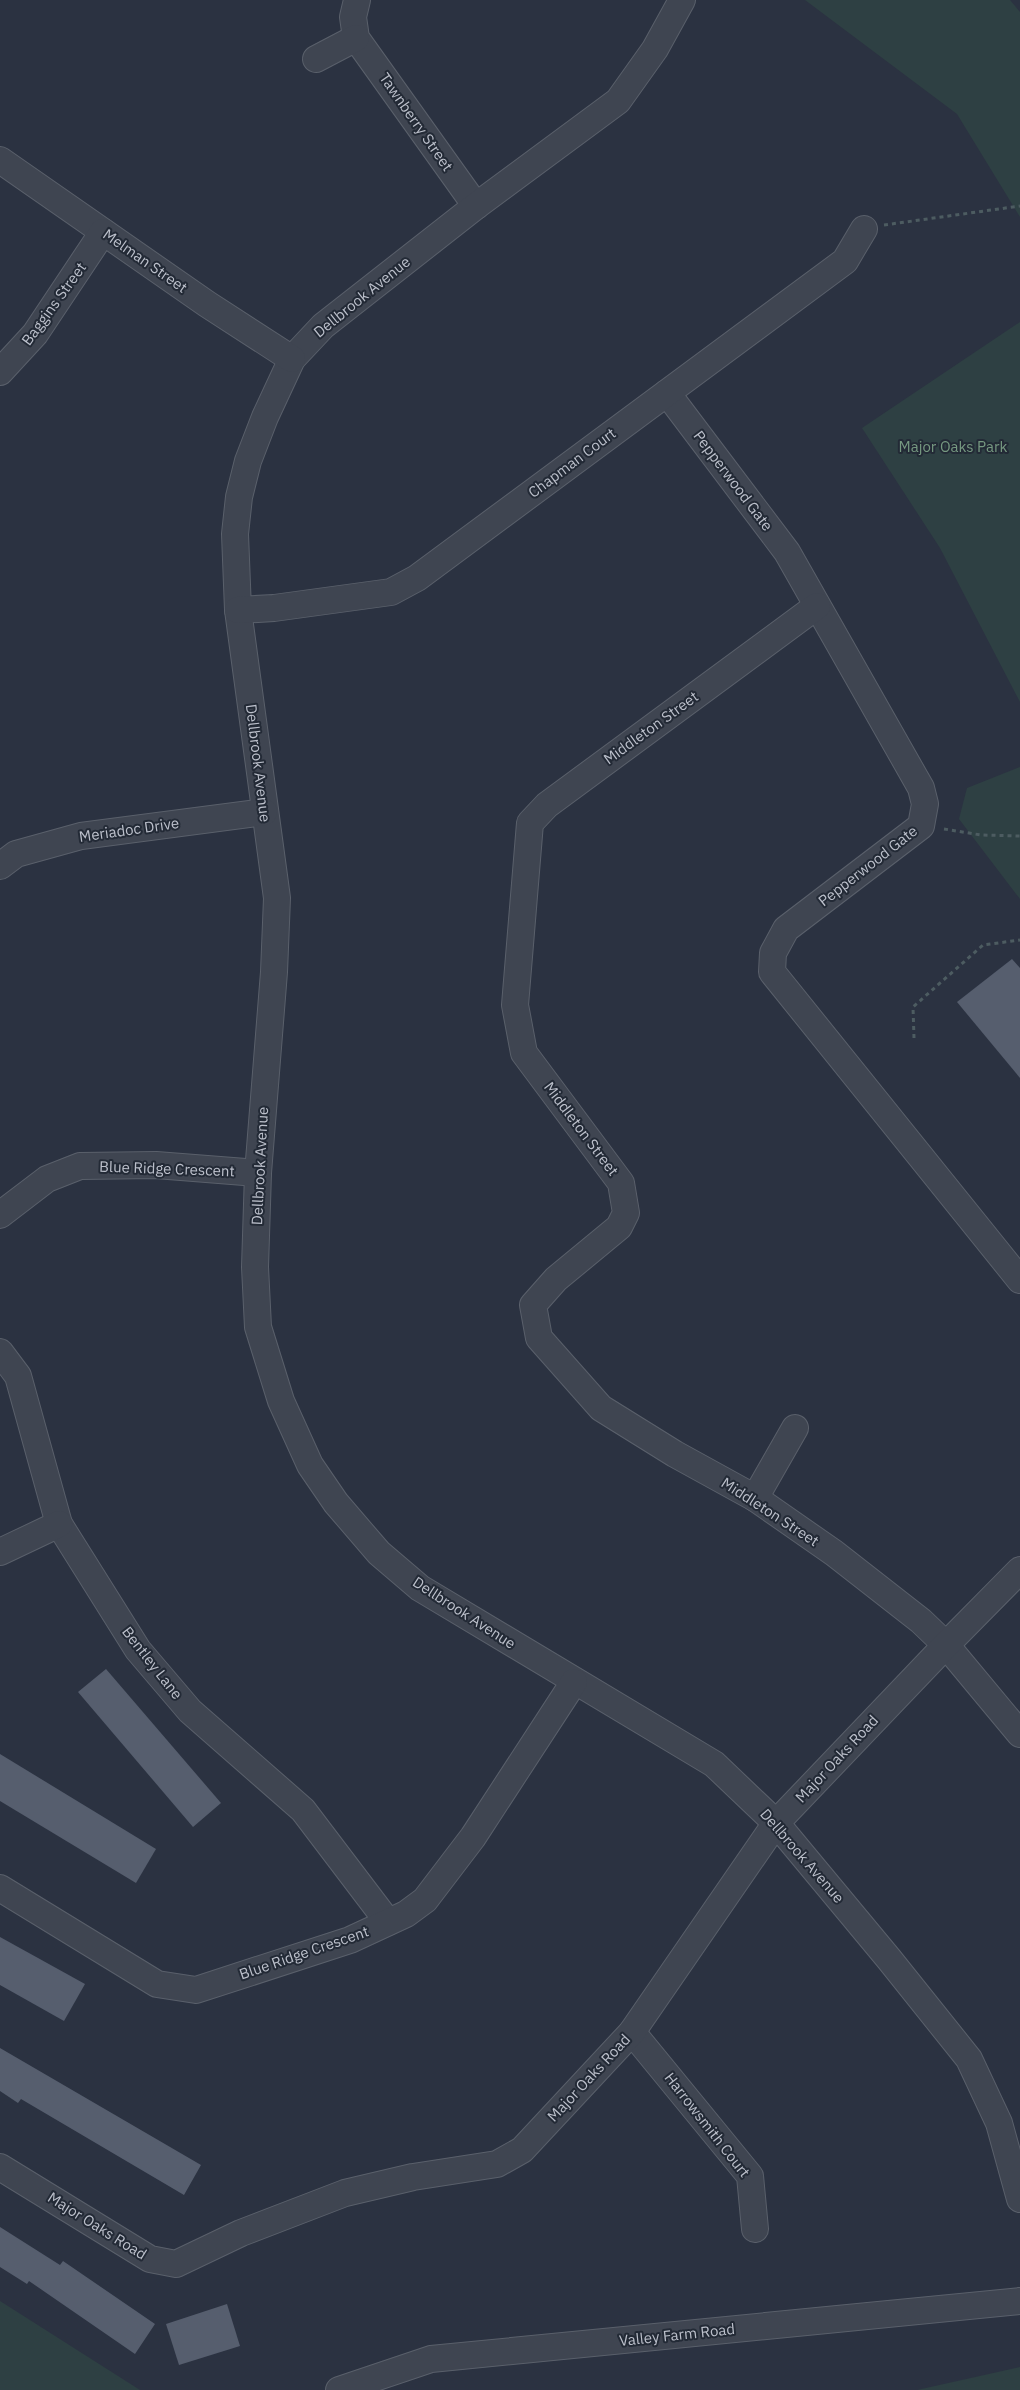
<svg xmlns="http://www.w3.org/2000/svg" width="1020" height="2390" font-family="'IBM Plex Sans',sans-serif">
  <rect width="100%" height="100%" fill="#2b3241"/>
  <g fill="#2e4043">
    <polygon points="805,0 1010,0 1020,12 1020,217 957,114"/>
    <polygon points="1020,322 1020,702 940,548 862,428"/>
    <polygon points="1020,767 1020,899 959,819 967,788"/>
    <polygon points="0,2301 140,2390 0,2390"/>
    <polygon points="1020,2367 1020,2390 917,2390"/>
  </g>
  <g fill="#565e6e">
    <polygon points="1012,959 1020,968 1020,1078 957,1002"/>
    <polygon points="106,1669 221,1803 193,1827 78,1692"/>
    <polygon points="0,1754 156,1849 136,1883 0,1801"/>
    <polygon points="0,1937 85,1984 64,2021 0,1985"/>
    <polygon points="0,2048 201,2165 184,2195 21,2099 18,2103 0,2091"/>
    <polygon points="0,2227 60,2265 63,2261 155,2324 135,2354 29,2281 27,2284 0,2267"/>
    <polygon points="227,2304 240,2346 179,2365 166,2324"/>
  </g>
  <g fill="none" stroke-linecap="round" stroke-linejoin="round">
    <g stroke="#5a606b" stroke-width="28">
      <g id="minor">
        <polyline points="357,0 353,17 356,38 476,206"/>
        <polyline points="682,0 655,49 618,101 476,206 323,326 292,359 265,417 248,461 239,497 235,534 238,610 277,898 274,972 258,1173 255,1267 258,1327 281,1401 310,1465 336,1503 379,1553 420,1588 714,1764 776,1823 889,1959 969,2059 999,2123 1020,2199"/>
        <polyline points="316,59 356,38"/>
        <polyline points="0,160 207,304 292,359"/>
        <polyline points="0,372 35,334 103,232"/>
        <polyline points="667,393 787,552 921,788 925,804 921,826 786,929 773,953 772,972 1020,1280"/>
        <polyline points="817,606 547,805 530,823 515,1005 524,1053 621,1183 626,1213 619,1227 556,1279 533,1305 539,1338 601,1408 675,1454 755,1498 834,1553 921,1621 946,1645 1020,1734"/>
        <polyline points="238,610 274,608 391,592 417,578 845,261 864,229"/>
        <polyline points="0,866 16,854 81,836 264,812"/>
        <polyline points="0,1215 47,1179 80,1166 156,1165 258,1173"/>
        <polyline points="0,1352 18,1376 59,1524 138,1650 190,1711 303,1810 388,1922"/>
        <polyline points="755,1498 795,1428"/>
        <polyline points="0,1552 59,1524"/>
        <polyline points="0,1888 157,1984 196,1990 350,1940 406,1914 425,1900 473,1837 574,1682"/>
        <polyline points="632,2032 750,2176 755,2229"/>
        <polyline points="0,2167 150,2259 176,2264 241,2233 345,2193 413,2177 497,2164 522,2150 632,2032 776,1823 946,1645 1020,1570"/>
        <polyline points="339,2390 431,2359 1020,2301"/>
      </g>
    </g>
    <g stroke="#4d5c61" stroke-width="3" stroke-dasharray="4 4" stroke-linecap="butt">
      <polyline points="884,225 1020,206"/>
      <polyline points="944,829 981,835 1020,836"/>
      <polyline points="914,1038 913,1007 983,945 1020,940"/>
    </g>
    <use href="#minor" stroke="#3f4551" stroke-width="26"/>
  </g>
  <g text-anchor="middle" stroke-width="4" stroke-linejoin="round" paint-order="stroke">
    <g font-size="15" fill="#bcc0cb" stroke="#232a36">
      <text transform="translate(416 122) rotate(55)" y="5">Tawnberry Street</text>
      <text transform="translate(145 261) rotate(35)" y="5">Melman Street</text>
      <text transform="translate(362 297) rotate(-39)" y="5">Dellbrook Avenue</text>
      <text transform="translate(54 304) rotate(-54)" y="5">Baggins Street</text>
      <text transform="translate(572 463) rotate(-37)" y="5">Chapman Court</text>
      <text transform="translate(733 481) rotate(53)" y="5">Pepperwood Gate</text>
      <text transform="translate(651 728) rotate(-36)" y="5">Middleton Street</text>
      <text transform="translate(258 763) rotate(83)" y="5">Dellbrook Avenue</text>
      <text transform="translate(129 830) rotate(-8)" y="5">Meriadoc Drive</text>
      <text transform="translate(868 866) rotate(-38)" y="5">Pepperwood Gate</text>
      <text transform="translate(581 1129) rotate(53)" y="5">Middleton Street</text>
      <text transform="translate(260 1166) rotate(-87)" y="5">Dellbrook Avenue</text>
      <text transform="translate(167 1169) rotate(2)" y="5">Blue Ridge Crescent</text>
      <text transform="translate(770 1512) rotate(33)" y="5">Middleton Street</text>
      <text transform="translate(464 1613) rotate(33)" y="5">Dellbrook Avenue</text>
      <text transform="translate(152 1663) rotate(52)" y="5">Bentley Lane</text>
      <text transform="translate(837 1759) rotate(-47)" y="5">Major Oaks Road</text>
      <text transform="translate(802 1856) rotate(49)" y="5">Dellbrook Avenue</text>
      <text transform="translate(304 1953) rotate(-19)" y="5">Blue Ridge Crescent</text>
      <text transform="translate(589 2078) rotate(-47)" y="5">Major Oaks Road</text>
      <text transform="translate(707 2125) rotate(52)" y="5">Harrowsmith Court</text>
      <text transform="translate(97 2226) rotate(32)" y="5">Major Oaks Road</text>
      <text transform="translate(677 2335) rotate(-6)" y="5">Valley Farm Road</text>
    </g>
    <g font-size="15" fill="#769981" stroke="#232a36">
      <text x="953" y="452">Major Oaks Park</text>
    </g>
  </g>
</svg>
